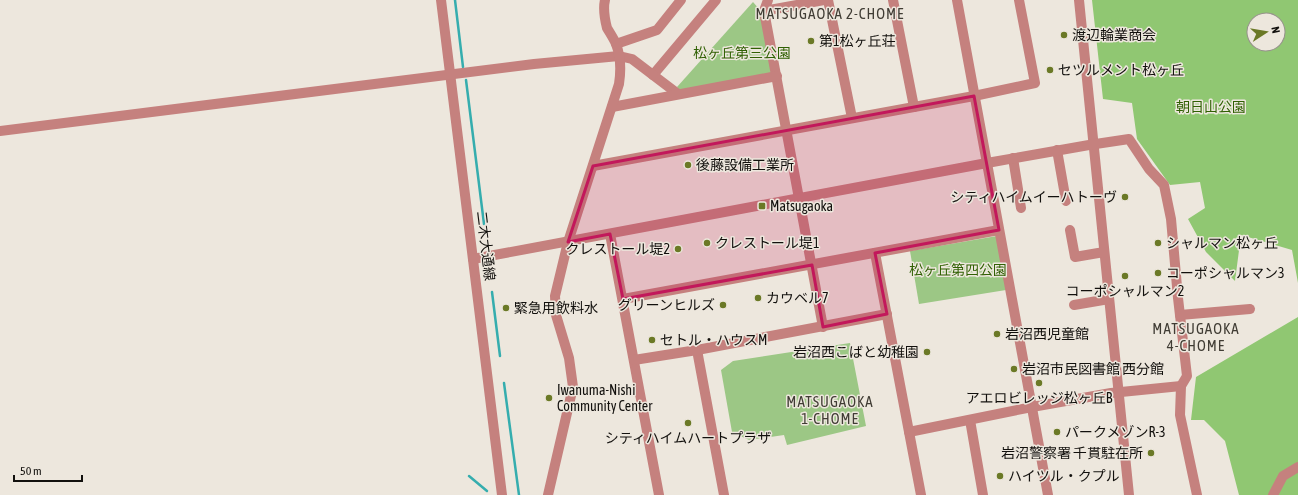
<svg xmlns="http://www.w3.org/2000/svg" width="1298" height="495" font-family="'Asap Condensed','Noto Sans JP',sans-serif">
  <rect width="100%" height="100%" fill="#ede7dd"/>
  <g fill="#9cc785">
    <polygon points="753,2 760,10 771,71 770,75 681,92 677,87"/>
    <polygon points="997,236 1006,290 919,304 910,251"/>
    <polygon points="850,343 866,426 787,445 784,435 749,440 732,432 721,370 733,361"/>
  </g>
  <g fill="#90c772" fill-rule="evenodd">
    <path d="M1092 0H1298V283L1292 250 1241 235 1235 281 1206 252 1188 219 1205 208 1200 182 1170 185 1137 139 1132 103 1103 99ZM1254 20H1278V44H1254Z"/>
    <polygon points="1298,317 1298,495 1239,495 1225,441 1204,420 1191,420 1196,377"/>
  </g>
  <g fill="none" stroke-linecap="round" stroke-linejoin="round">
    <g stroke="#35adae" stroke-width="2.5">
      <polyline points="455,0 463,67"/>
      <polyline points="466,80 484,224"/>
      <polyline points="492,292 500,356"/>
      <polyline points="504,383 519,495"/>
      <polyline points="469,476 487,491"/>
    </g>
    <g stroke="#c5817e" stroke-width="10">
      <polyline points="441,0 502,495"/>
      <polyline points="768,0 764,11 823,327"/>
      <polyline points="828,0 852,118"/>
      <polyline points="893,0 914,107"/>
      <polyline points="957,0 1048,495"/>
      <polyline points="1079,0 1129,495"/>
      <polyline points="764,11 824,0"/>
      <polyline points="616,44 657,30 681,0"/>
      <polyline points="678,94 653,75 716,0"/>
      <polyline points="612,107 777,76"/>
      <polyline points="0,131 534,64 619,56 632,59 653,75"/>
      <polyline points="1057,150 1066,201"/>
      <polyline points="1013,158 1021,208"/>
      <polyline points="593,166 974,96 1035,83 1019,0"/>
      <polyline points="1070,230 1075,257 1104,252"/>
      <polyline points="610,234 659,495"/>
      <polyline points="875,253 921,495"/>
      <polyline points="473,259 987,163 1089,145 1129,139 1149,169 1164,185 1171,219 1178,298 1187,376 1181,386 1180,415 1197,495"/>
      <polyline points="623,299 999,230"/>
      <polyline points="1074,305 1109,299"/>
      <polyline points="1180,315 1250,309"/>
      <polyline points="697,350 724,495"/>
      <polyline points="634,360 697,350 887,314"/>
      <polyline points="970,420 983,495"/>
      <polyline points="909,432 1032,407 1111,393 1181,386"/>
      <path d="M548 495 573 387 569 358 556 315 555 296 568 242 619 84C621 71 621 57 616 44 614 39 610 33 607 28 605 20 603 8 605 0"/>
      <polyline points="1273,495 1283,476 1298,467"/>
    </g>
  </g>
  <path fill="#c2185b" fill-opacity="0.2" stroke="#c2185b" stroke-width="3" stroke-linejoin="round" d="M974 96 999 230 875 253 887 314 823 327 812 265 623 299 610 234 568 242 593 166Z"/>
  <g fill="#6b7926" stroke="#ede7dd" stroke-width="1.5">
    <circle cx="1064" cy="35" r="4"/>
    <circle cx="811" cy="41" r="4"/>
    <circle cx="1050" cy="70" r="4"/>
    <circle cx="688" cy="165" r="4"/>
    <circle cx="1125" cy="197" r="4"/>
    <rect x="758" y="202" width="8" height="8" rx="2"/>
    <circle cx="707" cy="243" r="4"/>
    <circle cx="1158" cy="243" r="4"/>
    <circle cx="678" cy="249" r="4"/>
    <circle cx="1158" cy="273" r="4"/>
    <circle cx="1125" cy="276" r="4"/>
    <circle cx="758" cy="298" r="4"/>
    <circle cx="723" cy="305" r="4"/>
    <circle cx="506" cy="308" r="4"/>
    <circle cx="997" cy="334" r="4"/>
    <circle cx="652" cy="340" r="4"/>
    <circle cx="927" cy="352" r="4"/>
    <circle cx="1014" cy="369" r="4"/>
    <circle cx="1039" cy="383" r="4"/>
    <circle cx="549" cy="398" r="4"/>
    <circle cx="688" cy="423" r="4"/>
    <circle cx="1057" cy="432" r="4"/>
    <circle cx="1151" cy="453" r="4"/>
    <circle cx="1000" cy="476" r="4"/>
  </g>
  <g text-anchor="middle" stroke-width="3" stroke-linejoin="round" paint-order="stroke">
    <g font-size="14" fill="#12100d" stroke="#ede7dd" text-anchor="start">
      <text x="1072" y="40">渡辺輪業商会</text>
      <text x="819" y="46">第1松ヶ丘荘</text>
      <text x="1058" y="75">セツルメント松ヶ丘</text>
      <text x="696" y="170">後藤設備工業所</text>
      <text x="1117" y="202" text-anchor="end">シティハイムイーハトーヴ</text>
      <text x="770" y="211">Matsugaoka</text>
      <text x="715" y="248">クレストール堤1</text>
      <text x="1166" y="248">シャルマン松ヶ丘</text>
      <text x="670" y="254" text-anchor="end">クレストール堤2</text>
      <text x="1166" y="278">コーポシャルマン3</text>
      <text x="1125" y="296" text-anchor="middle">コーポシャルマン2</text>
      <text x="766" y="303">カウベル7</text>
      <text x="715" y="310" text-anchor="end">グリーンヒルズ</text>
      <text x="514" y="313">緊急用飲料水</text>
      <text x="1005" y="339">岩沼西児童館</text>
      <text x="660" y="345">セトル・ハウスM</text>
      <text x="919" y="357" text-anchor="end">岩沼西こばと幼稚園</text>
      <text x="1022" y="374">岩沼市民図書館 西分館</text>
      <text x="557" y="395">Iwanuma-Nishi<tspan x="557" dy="16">Community Center</tspan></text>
      <text x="1039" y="403" text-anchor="middle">アエロビレッジ松ヶ丘B</text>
      <text x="1065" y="437">パークメゾンR-3</text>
      <text x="688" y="443" text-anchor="middle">シティハイムハートプラザ</text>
      <text x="1143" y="458" text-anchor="end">岩沼警察署 千貫駐在所</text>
      <text x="1008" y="481">ハイツル・クプル</text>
    </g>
    <g font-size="14" fill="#306003" stroke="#ede7dd">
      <text x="742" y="58">松ヶ丘第三公園</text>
      <text x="1211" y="112">朝日山公園</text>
      <text x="958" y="275">松ヶ丘第四公園</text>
    </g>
    <g font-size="14" fill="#12100d" stroke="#ede7dd">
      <text transform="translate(486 246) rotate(83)" y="5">二木大通線</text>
    </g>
    <g font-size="15" letter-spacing="1" fill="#403c34" stroke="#ede7dd">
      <text x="830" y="19">MATSUGAOKA 2-CHOME</text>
      <text x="1196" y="334">MATSUGAOKA<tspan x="1196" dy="17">4-CHOME</tspan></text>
      <text x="830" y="407">MATSUGAOKA<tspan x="830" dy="17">1-CHOME</tspan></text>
    </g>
  </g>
  <g transform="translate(1266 32) rotate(78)"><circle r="19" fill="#ede7dd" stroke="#95918a"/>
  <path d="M0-3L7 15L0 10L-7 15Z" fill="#6b7926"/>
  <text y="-6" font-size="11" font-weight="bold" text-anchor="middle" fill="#12100d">N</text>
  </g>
  <path d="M14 475v6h68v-6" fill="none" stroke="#12100d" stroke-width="2"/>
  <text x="20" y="475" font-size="12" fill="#12100d" stroke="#ede7dd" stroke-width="3" paint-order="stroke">50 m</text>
</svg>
